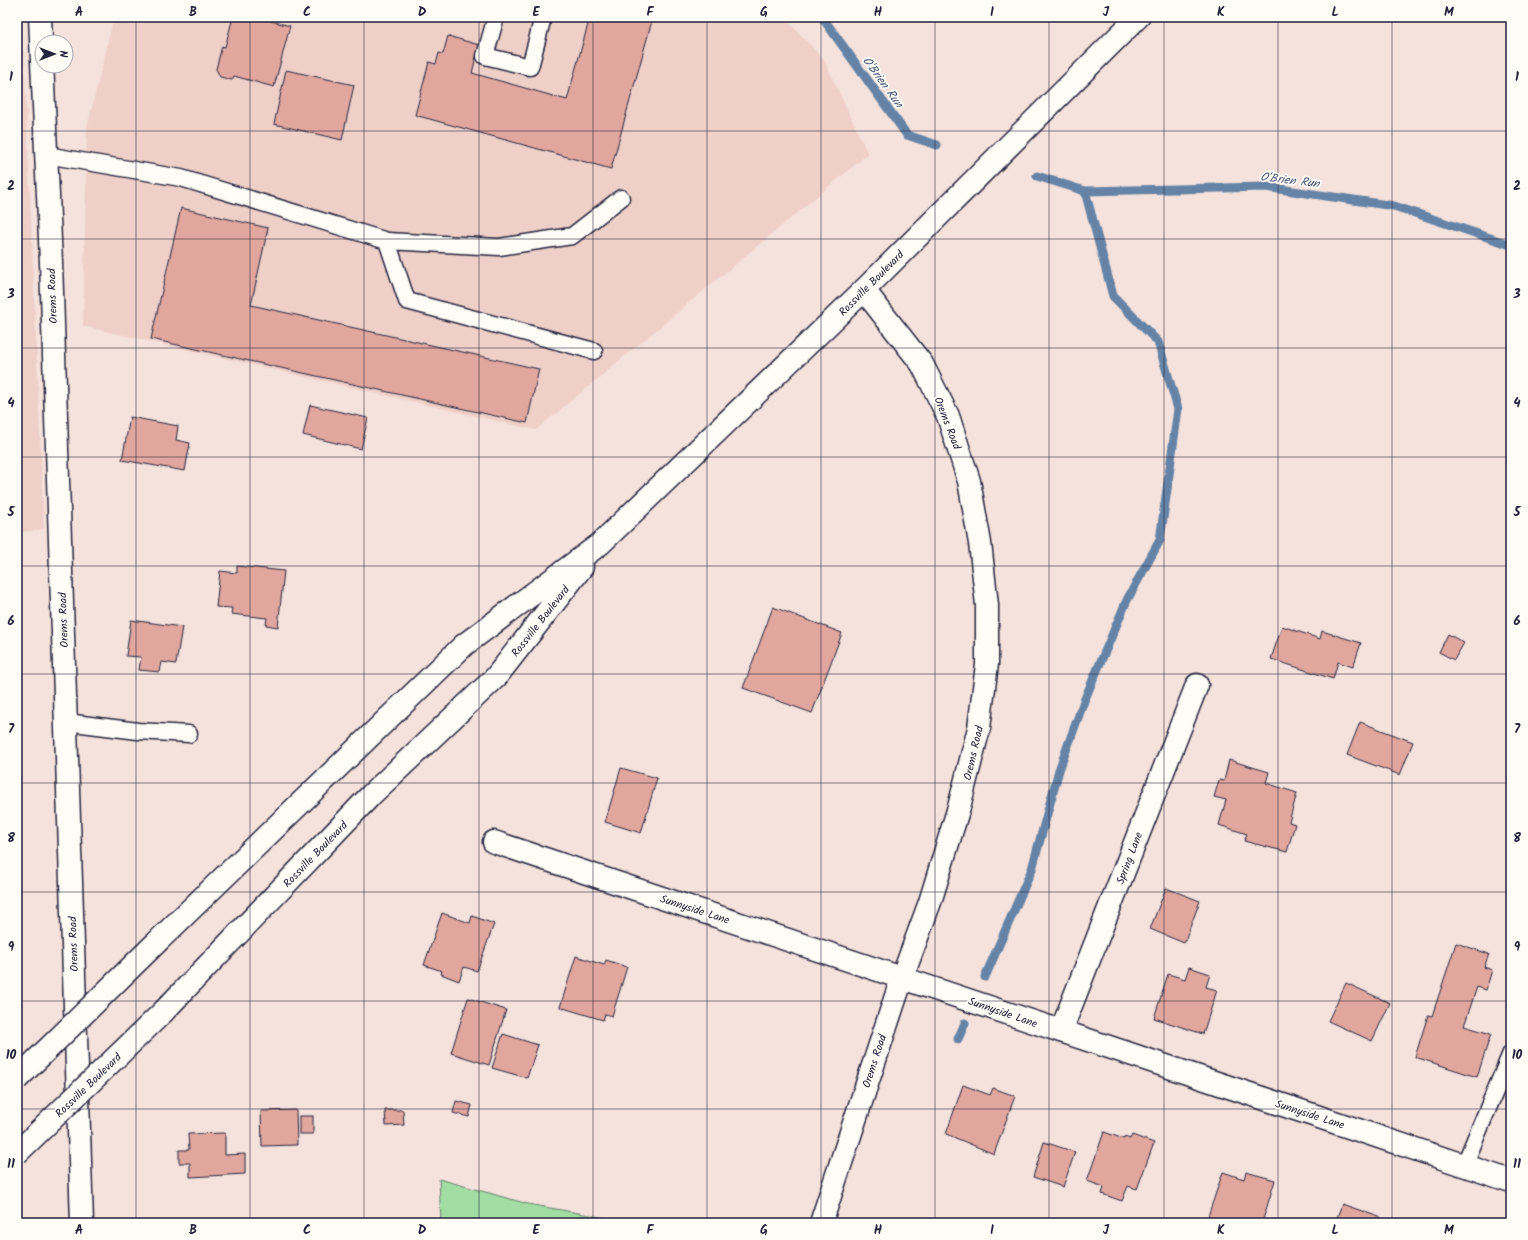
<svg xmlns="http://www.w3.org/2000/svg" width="1528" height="1240" font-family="Kalam,sans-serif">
  <rect width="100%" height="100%" fill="#f5e2dc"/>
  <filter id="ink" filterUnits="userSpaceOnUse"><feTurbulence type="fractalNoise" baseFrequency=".025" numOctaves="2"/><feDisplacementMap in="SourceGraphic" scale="8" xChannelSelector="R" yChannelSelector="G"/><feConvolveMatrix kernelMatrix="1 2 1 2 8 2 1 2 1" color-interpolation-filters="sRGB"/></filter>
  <g filter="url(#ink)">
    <g fill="#efd0c9">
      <polygon points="114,17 784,17 824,60 868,154 536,430 83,326 87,128"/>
      <polygon points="24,51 44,529 17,533 17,53"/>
    </g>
    <polygon fill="#a2dda3" stroke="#62806f" points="439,1179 528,1204 634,1223 441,1223"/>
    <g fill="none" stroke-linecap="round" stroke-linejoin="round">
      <g stroke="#6583a6" stroke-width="9">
        <polyline points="822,17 907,135 937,145"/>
        <polyline points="1037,176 1085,191 1266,187 1394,206 1511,245"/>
        <polyline points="985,977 1032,869 1059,770 1084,701 1127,600 1160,540 1178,409 1158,342 1113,296 1085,191"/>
        <polyline points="958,1039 965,1023"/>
      </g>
    </g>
    <g fill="#e1a79e" stroke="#22223b">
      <polygon points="233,17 256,17 290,26 274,87 234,76 232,80 220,77 216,69 222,46 225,47"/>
      <polygon points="590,17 653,17 611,169 415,115 429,62 436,64 439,53 443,54 448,36 479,45 472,73 567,100"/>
      <polygon points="286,70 354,85 342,140 274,124"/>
      <polygon points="181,208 268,228 251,305 539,369 527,423 151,339"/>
      <polygon points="310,405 368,418 361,449 303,435"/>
      <polygon points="130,417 178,426 176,440 190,443 185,471 122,460"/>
      <polygon points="237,566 284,571 278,627 266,625 267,618 231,614 232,608 216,607 220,571 237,573"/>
      <polygon points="773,607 842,633 812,713 743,688"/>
      <polygon points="131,620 182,627 176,664 162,662 160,672 139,670 141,657 126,656"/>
      <polygon points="1282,626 1320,639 1322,631 1361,643 1353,667 1338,662 1333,679 1271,659"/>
      <polygon points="1448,634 1464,643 1454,660 1439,652"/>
      <polygon points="1360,722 1413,742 1400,775 1347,755"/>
      <polygon points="1229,760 1269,772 1266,783 1297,793 1289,822 1295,824 1287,852 1244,841 1247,834 1219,825 1226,800 1214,797 1219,780 1224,781"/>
      <polygon points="621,768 657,778 641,833 605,822"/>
      <polygon points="1166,888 1200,901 1184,943 1150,929"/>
      <polygon points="442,913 470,923 472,916 494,924 477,971 464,967 459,981 441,974 442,971 424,965"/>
      <polygon points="1456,943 1489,954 1484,967 1492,970 1486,990 1477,987 1464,1026 1491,1034 1477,1077 1415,1057 1428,1015 1432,1016"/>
      <polygon points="576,956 604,965 606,960 627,967 612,1016 605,1014 603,1020 560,1007"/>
      <polygon points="1189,967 1210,974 1206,987 1217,990 1203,1034 1154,1018 1168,974 1185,979"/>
      <polygon points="1346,983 1390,1003 1372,1041 1328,1021"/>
      <polygon points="468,998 506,1010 489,1065 451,1053"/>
      <polygon points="503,1034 538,1045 527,1078 492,1068"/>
      <polygon points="963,1085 990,1095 993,1088 1015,1096 994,1154 946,1134"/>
      <polygon points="456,1101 472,1105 469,1117 453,1113"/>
      <polygon points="296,1110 297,1145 262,1146 261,1111"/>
      <polygon points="385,1110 403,1110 404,1125 386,1126"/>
      <rect x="299" y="1116" width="14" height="18"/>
      <polygon points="1104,1132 1124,1139 1125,1137 1130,1139 1132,1135 1154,1143 1137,1189 1128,1186 1122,1201 1102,1194 1104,1187 1087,1181"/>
      <polygon points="225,1133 225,1155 245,1154 245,1174 190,1177 190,1163 179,1163 179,1150 189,1150 188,1134"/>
      <polygon points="1044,1142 1075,1152 1063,1187 1033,1177"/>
      <polygon points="1223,1172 1244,1179 1246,1172 1275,1180 1262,1223 1206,1222"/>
      <polygon points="1342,1204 1382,1218 1380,1223 1335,1223"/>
      <polygon points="226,1221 226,1223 192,1223"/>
    </g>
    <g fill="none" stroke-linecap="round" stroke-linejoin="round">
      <g stroke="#22223b" stroke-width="19">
        <g id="lane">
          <polyline points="496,17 485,56 530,67 543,17"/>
          <polyline points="46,155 181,178 387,241 407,301 594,351"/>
          <polyline points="387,241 499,247 572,236 621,198"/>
          <polyline points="66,722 138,731 189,734"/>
          <polyline points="1464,1166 1511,1053"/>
        </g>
      </g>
      <g stroke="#22223b" stroke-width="25">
        <g id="street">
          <polyline points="40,17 51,262 82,1223"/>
          <polyline points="494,842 1511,1181"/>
          <polyline points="1061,1031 1197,685"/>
          <polyline points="821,1223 902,978 930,902 959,807 979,728 987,664 987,605 980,543 969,481 948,416 922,364 864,290"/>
        </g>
      </g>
      <g stroke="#22223b" stroke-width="25">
        <g id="secondary">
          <polyline points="160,939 464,645 600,544 864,290 1138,17"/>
          <polyline points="163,1012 372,794 496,677 582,567"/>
        </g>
      </g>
      <use href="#lane" stroke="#fdfcf7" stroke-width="16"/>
      <use href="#street" stroke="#fdfcf7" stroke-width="22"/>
      <use href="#secondary" stroke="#fdfcf7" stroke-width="22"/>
      <g stroke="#22223b" stroke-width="25" stroke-linecap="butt">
        <g id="secondary-bridge">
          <polyline points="17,1079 160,939"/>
          <polyline points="17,1153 163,1012"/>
        </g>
      </g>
      <use href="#secondary-bridge" stroke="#fdfcf7" stroke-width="22"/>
    </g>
  </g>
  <path fill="none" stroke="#22223b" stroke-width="1" stroke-opacity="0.55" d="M136 17V1223M250 17V1223M364 17V1223M479 17V1223M593 17V1223M707 17V1223M821 17V1223M935 17V1223M1049 17V1223M1164 17V1223M1278 17V1223M1392 17V1223M17 131H1511M17 239H1511M17 348H1511M17 457H1511M17 566H1511M17 674H1511M17 783H1511M17 892H1511M17 1001H1511M17 1109H1511"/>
  <g text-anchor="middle" stroke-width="3.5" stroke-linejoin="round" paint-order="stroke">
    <g font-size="11" fill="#22223b" stroke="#fdfcf7">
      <text transform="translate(871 283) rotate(-45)" y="4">Rossville Boulevard</text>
      <text transform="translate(52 296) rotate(-92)" y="4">Orems Road</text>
      <text transform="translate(948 423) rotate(69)" y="4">Orems Road</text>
      <text transform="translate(63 620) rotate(-92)" y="4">Orems Road</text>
      <text transform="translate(540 621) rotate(-52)" y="4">Rossville Boulevard</text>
      <text transform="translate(973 753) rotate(-77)" y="4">Orems Road</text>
      <text transform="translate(315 854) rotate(-46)" y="4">Rossville Boulevard</text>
      <text transform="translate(1129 858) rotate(-69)" y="4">Spring Lane</text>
      <text transform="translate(695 909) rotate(18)" y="4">Sunnyside Lane</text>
      <text transform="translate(73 944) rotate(-92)" y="4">Orems Road</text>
      <text transform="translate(1003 1012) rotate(19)" y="4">Sunnyside Lane</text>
      <text transform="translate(874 1061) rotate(-72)" y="4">Orems Road</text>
      <text transform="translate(88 1085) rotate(-44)" y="4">Rossville Boulevard</text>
      <text transform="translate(1310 1114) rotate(18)" y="4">Sunnyside Lane</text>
    </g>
    <g font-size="12" font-style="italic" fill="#495a7a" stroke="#fdfcf7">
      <text transform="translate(883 82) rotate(54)" y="4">O'Brien Run</text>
      <text transform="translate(1290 180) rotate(7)" y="4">O'Brien Run</text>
    </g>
  </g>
  <rect width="1528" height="1240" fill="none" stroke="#fdfcf7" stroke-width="44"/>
  <g transform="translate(54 54) rotate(90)"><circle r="19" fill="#fdfcf7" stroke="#a5a5ac"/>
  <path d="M0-3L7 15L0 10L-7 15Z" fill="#22223b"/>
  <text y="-6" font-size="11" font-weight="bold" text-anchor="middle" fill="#22223b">N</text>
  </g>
  <rect x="22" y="22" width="1484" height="1196" fill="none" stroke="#22223b" stroke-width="1.5"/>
  <g font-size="13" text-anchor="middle" font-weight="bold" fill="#22223b">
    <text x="79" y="16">A</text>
    <text x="193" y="16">B</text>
    <text x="307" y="16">C</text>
    <text x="422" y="16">D</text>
    <text x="536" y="16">E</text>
    <text x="650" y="16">F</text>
    <text x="764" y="16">G</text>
    <text x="878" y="16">H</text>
    <text x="992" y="16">I</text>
    <text x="1106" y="16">J</text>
    <text x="1221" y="16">K</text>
    <text x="1335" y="16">L</text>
    <text x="1449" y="16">M</text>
    <text x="11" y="81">1</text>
    <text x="1517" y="81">1</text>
    <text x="11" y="190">2</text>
    <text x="1517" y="190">2</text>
    <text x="11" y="298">3</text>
    <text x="1517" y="298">3</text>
    <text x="11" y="407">4</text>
    <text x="1517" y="407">4</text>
    <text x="11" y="516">5</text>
    <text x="1517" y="516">5</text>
    <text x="11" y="625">6</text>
    <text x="1517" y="625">6</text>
    <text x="11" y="733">7</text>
    <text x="1517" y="733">7</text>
    <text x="11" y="842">8</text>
    <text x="1517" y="842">8</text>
    <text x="11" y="951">9</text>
    <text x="1517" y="951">9</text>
    <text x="11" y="1059">10</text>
    <text x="1517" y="1059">10</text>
    <text x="11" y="1168">11</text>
    <text x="1517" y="1168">11</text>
    <text x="79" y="1234">A</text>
    <text x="193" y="1234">B</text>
    <text x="307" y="1234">C</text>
    <text x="422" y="1234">D</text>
    <text x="536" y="1234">E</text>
    <text x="650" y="1234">F</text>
    <text x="764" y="1234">G</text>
    <text x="878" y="1234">H</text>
    <text x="992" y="1234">I</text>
    <text x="1106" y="1234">J</text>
    <text x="1221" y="1234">K</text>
    <text x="1335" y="1234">L</text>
    <text x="1449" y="1234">M</text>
  </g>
</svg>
